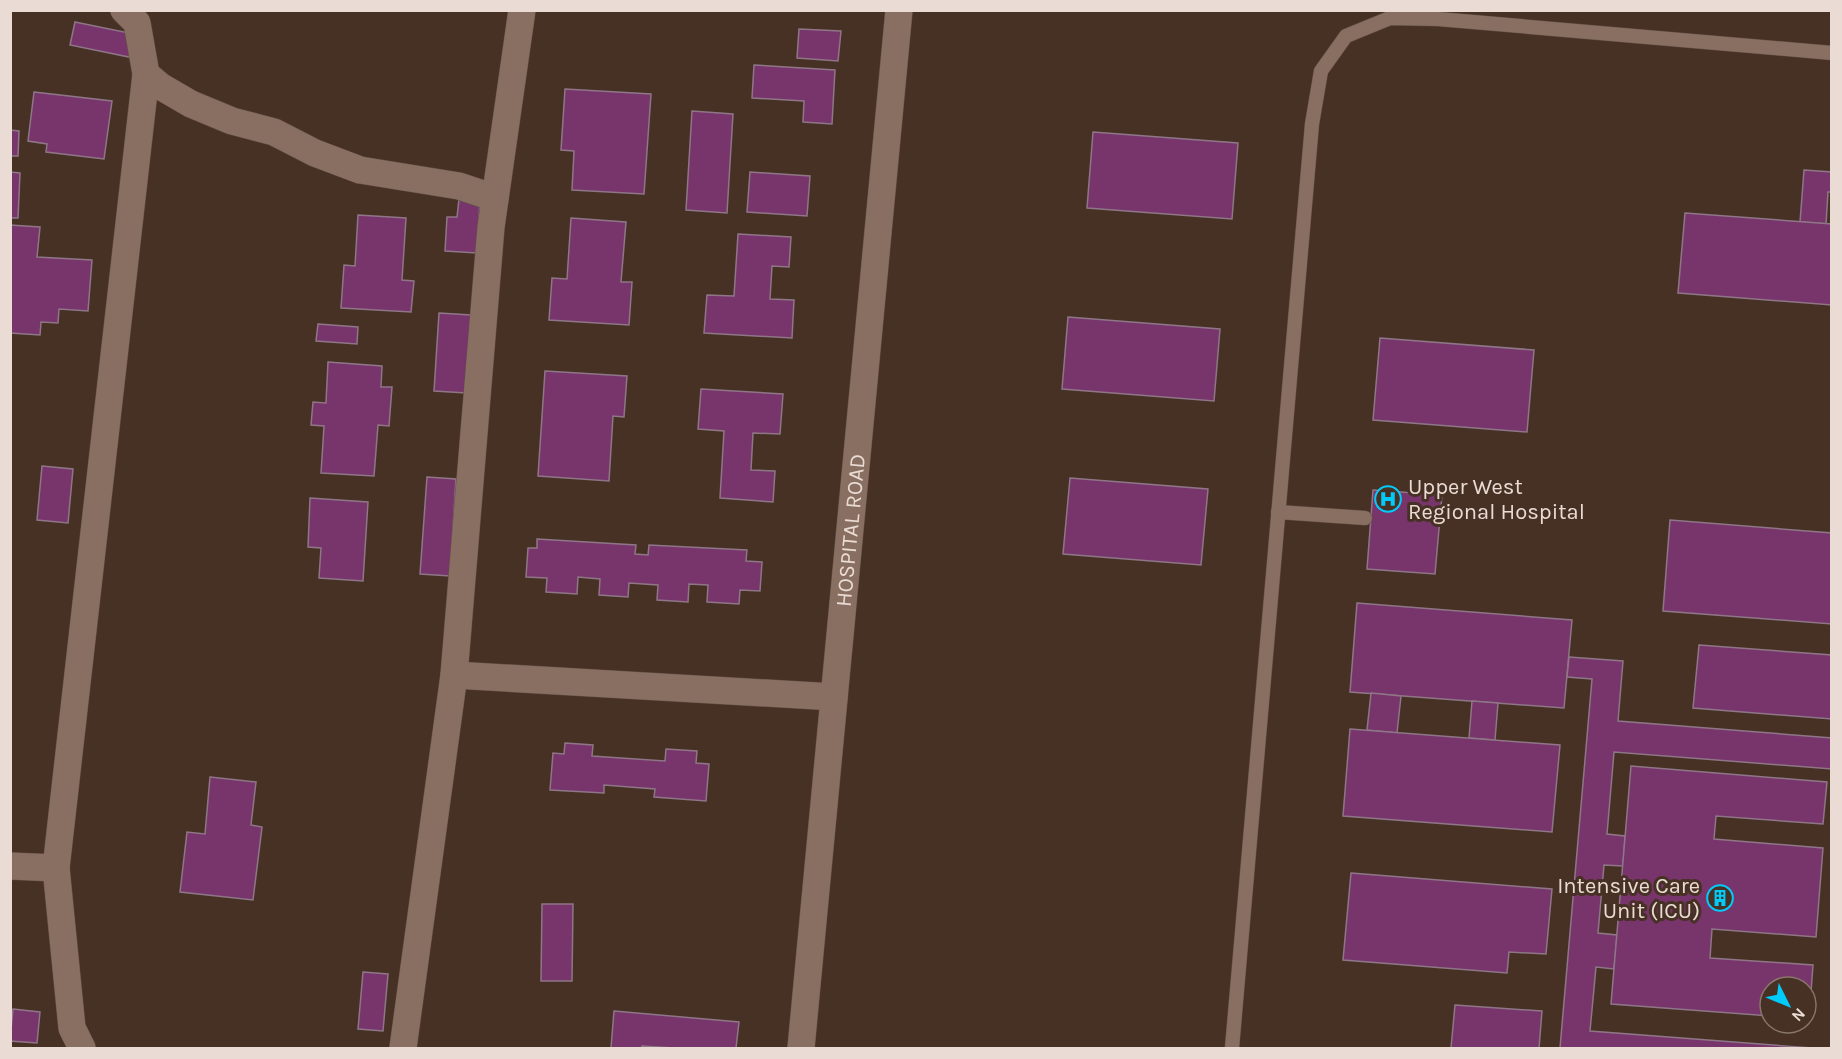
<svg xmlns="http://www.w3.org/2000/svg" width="1842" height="1059" font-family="Karla,sans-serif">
  <rect width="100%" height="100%" fill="#473125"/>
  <g fill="#78356b" stroke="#8e7687" stroke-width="1.5">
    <polygon points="75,22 134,34 129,57 70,45"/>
    <polygon points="799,29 841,31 838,61 797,58"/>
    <polygon points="754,65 835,70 832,124 803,122 804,101 752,98"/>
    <polygon points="565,89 651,94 644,194 572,190 574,151 561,150"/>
    <polygon points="34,92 112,101 104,159 46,152 47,144 28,141"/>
    <polygon points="692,111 733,114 727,213 686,210"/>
    <polygon points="10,130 19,131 18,156 10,156"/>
    <polygon points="1093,132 1238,143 1232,219 1087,208"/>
    <polygon points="1804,170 1832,172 1832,192 1828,192 1826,224 1800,222"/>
    <polygon points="10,172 20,173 18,218 10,218"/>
    <polygon points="750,172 810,176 807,216 747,212"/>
    <polygon points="459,199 480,201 477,253 445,251 447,217 457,217"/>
    <polygon points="1685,213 1832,224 1832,305 1678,293"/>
    <polygon points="358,215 406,218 402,280 414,281 411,312 341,308 344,265 355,266"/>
    <polygon points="571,218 626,222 621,282 632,282 629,325 549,320 552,278 567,279"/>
    <polygon points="10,225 40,227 37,257 92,260 88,311 59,309 58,323 41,322 40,335 10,333"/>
    <polygon points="738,234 791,237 789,267 772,266 770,299 794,300 792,338 704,333 707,295 734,296"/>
    <polygon points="439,313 471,315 466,393 434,391"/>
    <polygon points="1068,317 1220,329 1214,401 1062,389"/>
    <polygon points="318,324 358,327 357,344 316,341"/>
    <polygon points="1380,338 1534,350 1527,432 1373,420"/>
    <polygon points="328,362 382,366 381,387 392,387 389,426 378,425 374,476 321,473 324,426 311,425 313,402 326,403"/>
    <polygon points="545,371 627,376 624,417 613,416 609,481 538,476"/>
    <polygon points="701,389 783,394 780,434 753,433 751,470 775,471 773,502 720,498 724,431 698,429"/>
    <polygon points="42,466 73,469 68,523 37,520"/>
    <polygon points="427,477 456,479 450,576 420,574"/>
    <polygon points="1070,478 1208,489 1201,565 1063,554"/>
    <polygon points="1373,490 1442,495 1435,574 1367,569"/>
    <polygon points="310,498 368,502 363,581 319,578 321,548 308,547"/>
    <polygon points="1670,520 1832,533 1832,624 1663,611"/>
    <polygon points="537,539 636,545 635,554 648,555 649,545 747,550 746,561 762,562 760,591 740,590 739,604 707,602 708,585 689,584 688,602 657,600 658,585 629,583 628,597 599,595 600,579 578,577 577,594 546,592 547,578 526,577 528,548 537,548"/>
    <polygon points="1357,603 1572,620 1564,708 1350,692"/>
    <polygon points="1699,645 1832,655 1832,719 1693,708"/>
    <polygon points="1569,657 1623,661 1618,721 1832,738 1832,769 1614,752 1607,834 1625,836 1623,866 1604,865 1598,933 1617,935 1614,969 1596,967 1590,1031 1812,1048 1560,1048 1592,679 1567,677"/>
    <polygon points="1371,693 1401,696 1397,733 1367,730"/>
    <polygon points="1472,701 1498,703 1495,740 1469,738"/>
    <polygon points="1350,729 1560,745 1552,832 1343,816"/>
    <polygon points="565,743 593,745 592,756 665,761 666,749 697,751 696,763 709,764 706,801 654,797 655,789 604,785 604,793 550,790 553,753 564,754"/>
    <polygon points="1631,766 1827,782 1823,824 1716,816 1714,839 1823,848 1816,937 1712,929 1710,958 1813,965 1809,1019 1806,1019 1806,987 1770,987 1770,1016 1611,1004"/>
    <polygon points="210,777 256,782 251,825 262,827 253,900 180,892 187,832 205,834"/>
    <polygon points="1351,873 1552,889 1546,954 1509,952 1507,973 1343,960"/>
    <polygon points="542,904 573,904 572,981 541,981"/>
    <polygon points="363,972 388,974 383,1031 358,1029"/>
    <polygon points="1455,1005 1542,1011 1539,1048 1451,1048"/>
    <polygon points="13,1009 40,1012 37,1043 10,1041"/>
    <polygon points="614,1011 739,1022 736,1048 674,1048 642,1046 641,1048 611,1048"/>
  </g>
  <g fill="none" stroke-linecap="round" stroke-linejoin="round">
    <g stroke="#625045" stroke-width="15">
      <g id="lane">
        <polyline points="1278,512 1365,518"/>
        <polyline points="1232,1048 1312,124 1321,71 1346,36 1390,18 1438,19 1832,53"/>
      </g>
    </g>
    <g stroke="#625045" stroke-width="28">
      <g id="street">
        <polyline points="124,10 137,23 146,74 160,86 191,104 232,121 274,132 315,153 360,170 459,186 495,198"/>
        <polyline points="454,675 834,697"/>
        <polyline points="10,866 56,868"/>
        <polyline points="82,1048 72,1028 56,868 146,74"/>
        <polyline points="403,1048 454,675 491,227 522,10"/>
        <path id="s1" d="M801 1048 899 10"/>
      </g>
    </g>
    <use href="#lane" stroke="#886f61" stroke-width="14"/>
    <use href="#street" stroke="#886f61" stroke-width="27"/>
  </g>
  <defs>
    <g id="hospital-ring" transform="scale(1.35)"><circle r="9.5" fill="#473125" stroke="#02cbf9" stroke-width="1.5"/><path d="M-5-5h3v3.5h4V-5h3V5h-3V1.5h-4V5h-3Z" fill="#02cbf9"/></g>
    <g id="building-ring" transform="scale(1.35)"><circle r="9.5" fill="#473125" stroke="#02cbf9" stroke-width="1.5"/><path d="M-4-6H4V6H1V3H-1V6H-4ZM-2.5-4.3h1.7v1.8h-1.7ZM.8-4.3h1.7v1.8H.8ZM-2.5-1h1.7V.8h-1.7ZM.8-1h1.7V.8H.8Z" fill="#02cbf9"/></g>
  </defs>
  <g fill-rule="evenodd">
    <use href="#hospital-ring" x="1388" y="499"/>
    <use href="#building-ring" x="1720" y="898"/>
  </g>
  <g text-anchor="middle" stroke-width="6" stroke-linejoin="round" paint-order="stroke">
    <g font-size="22" fill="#eadcd4" stroke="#473125" text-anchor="start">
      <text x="1408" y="494">Upper West<tspan x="1408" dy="25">Regional Hospital</tspan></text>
      <text x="1700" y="893" text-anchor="end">Intensive Care<tspan x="1700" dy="25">Unit (ICU)</tspan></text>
    </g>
    <g font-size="22" fill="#eadcd4" stroke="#473125">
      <text dy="8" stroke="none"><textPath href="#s1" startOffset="520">HOSPITAL ROAD</textPath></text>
    </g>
  </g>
  <rect width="1842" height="1059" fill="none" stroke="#eadcd4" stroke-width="24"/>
  <g transform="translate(1788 1005) rotate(133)"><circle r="28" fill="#473125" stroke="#88756b" stroke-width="1.5"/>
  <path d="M0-4.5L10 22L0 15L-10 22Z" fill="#02cbf9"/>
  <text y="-9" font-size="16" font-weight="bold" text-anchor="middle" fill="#eadcd4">N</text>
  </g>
</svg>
